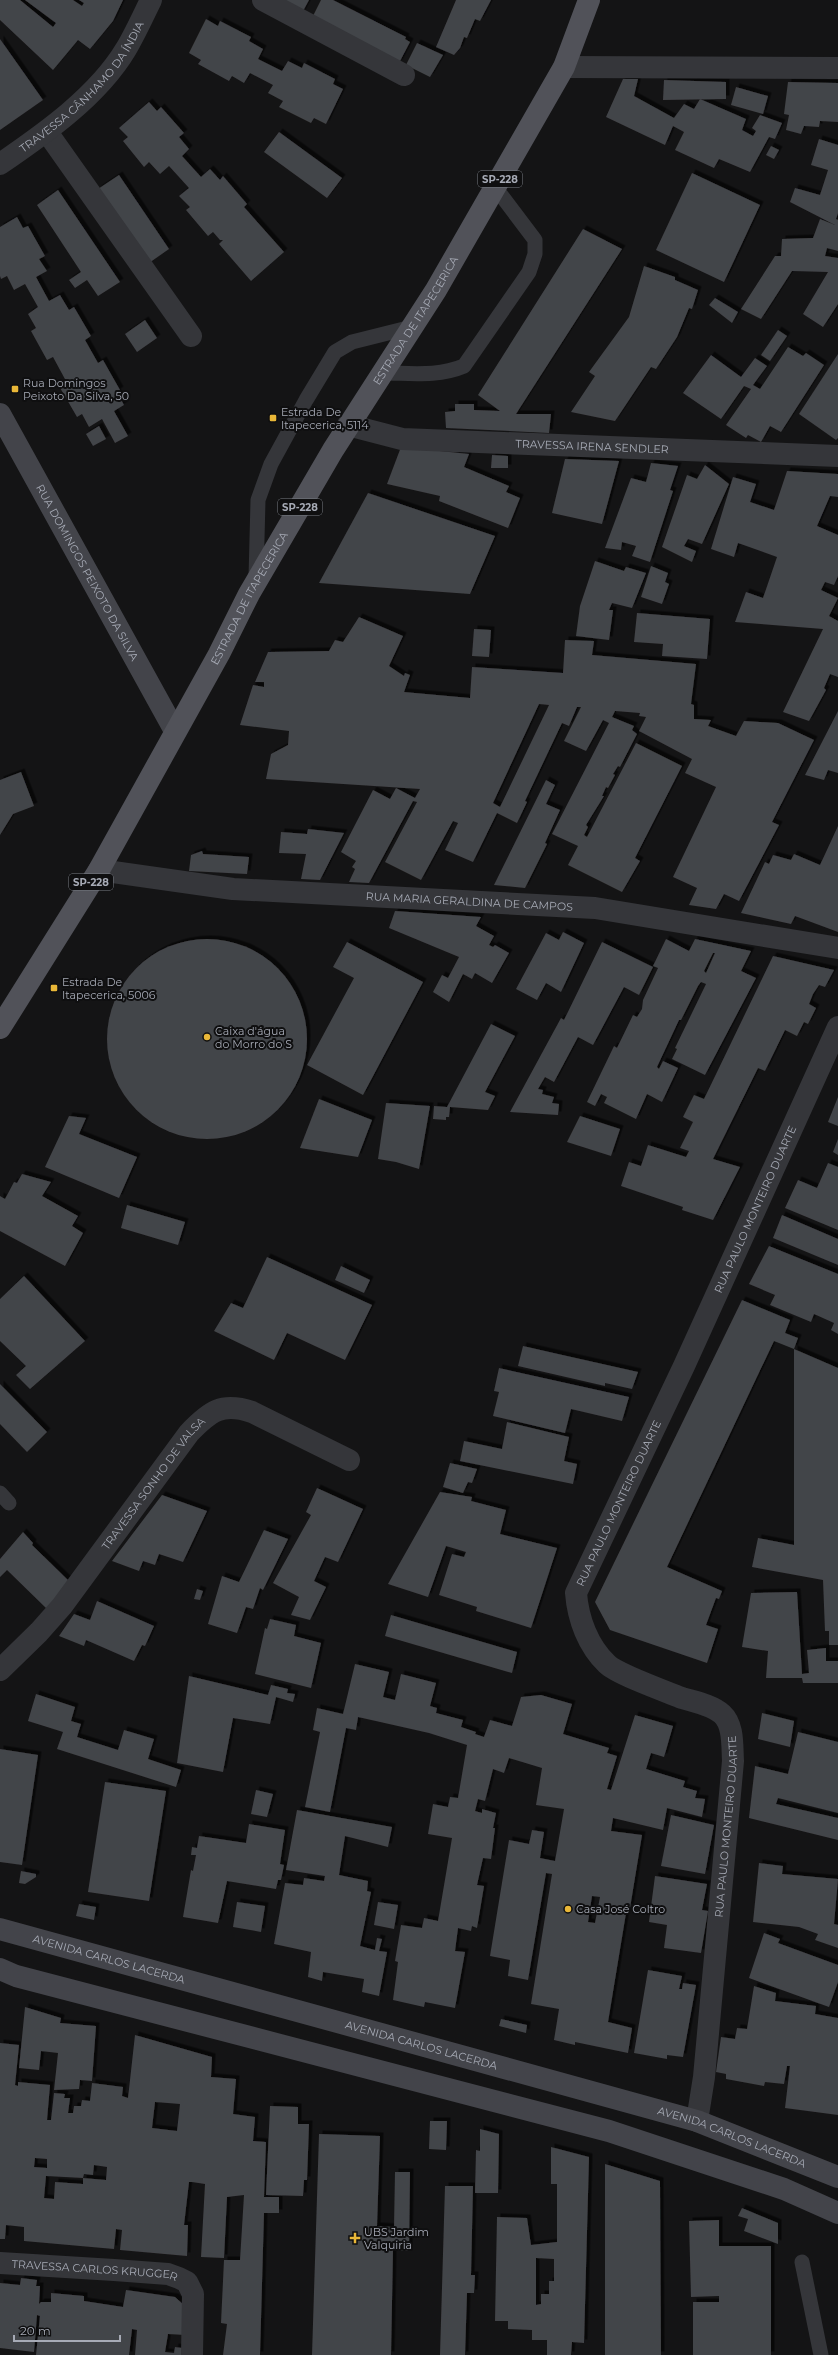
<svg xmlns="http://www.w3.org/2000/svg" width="838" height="2355" font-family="Montserrat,sans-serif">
  <defs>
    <filter id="shadow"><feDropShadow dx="3.5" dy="-3.5" stdDeviation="0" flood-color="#0009"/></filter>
  </defs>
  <rect width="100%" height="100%" fill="#141415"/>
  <g fill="#434448" fill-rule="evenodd" filter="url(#shadow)">
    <polygon points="0,0 20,0 53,27 56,23 25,0 73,0 82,6 84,3 79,0 123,0 113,21 90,49 78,40 53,70 0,20"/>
    <polygon points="284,0 309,0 302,13"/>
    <polygon points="321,0 333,0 406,37 405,39 410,42 399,63 312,18"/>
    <polygon points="456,0 491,0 480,21 475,19 467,38 464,37 460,48 454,55 436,47"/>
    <polygon points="206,19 218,26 220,21 251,37 249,41 263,49 258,59 282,71 288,61 302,68 304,63 335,79 333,84 343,89 326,124 314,118 311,123 279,107 283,101 268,93 273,85 250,73 244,83 232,76 229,81 198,64 201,60 189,53"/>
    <polygon points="0,39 43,100 0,130"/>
    <polygon points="417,43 443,55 430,77 406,65"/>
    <polygon points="623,79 638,79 634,96 674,118 684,104 694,109 700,99 746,119 742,130 753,136 756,131 752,128 760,115 782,123 775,139 769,137 750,172 719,159 714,168 675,150 684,132 673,126 665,145 606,117"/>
    <polygon points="664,80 726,82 726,99 663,100"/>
    <polygon points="788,82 838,83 838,122 820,121 819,127 804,126 801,134 786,130 789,115 784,114"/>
    <polygon points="736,87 768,96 763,114 731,105"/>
    <polygon points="149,102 157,111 161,107 184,133 179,137 189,149 182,156 201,177 210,169 220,180 223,176 247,204 244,207 284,252 251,281 219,244 223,240 220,240 213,232 208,236 186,210 190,207 179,196 189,188 169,166 160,174 149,162 144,167 123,141 128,137 119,128"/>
    <polygon points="279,132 342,178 327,198 264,152"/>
    <polygon points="819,139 838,145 838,213 836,219 838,220 838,251 827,248 825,256 838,258 838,304 823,327 803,314 828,272 792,271 761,319 741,309 775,256 781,256 782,239 813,238 820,219 835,225 790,202 795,188 820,195 828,170 811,165"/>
    <polygon points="771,146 779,150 774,159 766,155"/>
    <polygon points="692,173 760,205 724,282 656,250"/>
    <polygon points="119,175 169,249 149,263 98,189"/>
    <polygon points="58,190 120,282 98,296 87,280 75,288 69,280 81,272 37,205"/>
    <polygon points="17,217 23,228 28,226 45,256 39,259 47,271 36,277 49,301 60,295 69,310 74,307 91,336 85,340 98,363 103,360 120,390 117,392 124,405 114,411 128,436 115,443 102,419 89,427 82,414 77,417 59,386 66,381 53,357 47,360 31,331 36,328 28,314 38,307 25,284 14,290 7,276 1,279 0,276 0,227"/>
    <polygon points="583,229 622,249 516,414 551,414 549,433 446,428 445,412 455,411 455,404 474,404 474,410 500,411 478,395"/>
    <polygon points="644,266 675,277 675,280 698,290 692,309 689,308 677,337 656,369 651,367 615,421 571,412 595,376 589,372 629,317"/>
    <polygon points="715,298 738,312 732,323 709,305"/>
    <polygon points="145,320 157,338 137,352 125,334"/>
    <polygon points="778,330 787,336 770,361 761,355"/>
    <polygon points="788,347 803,356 806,353 824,365 781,432 770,426 761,442 748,435 746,438 726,425 751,389 744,386 721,419 683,393 711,355 741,377 755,358 767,366 753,385 760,389"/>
    <polygon points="838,354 838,438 836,440 799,414"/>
    <polygon points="99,426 106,439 93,446 86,434"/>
    <polygon points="401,447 469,454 464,467 509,486 506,492 520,498 508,528 439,501 440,496 387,484"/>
    <polygon points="492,455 508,456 508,468 491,468"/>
    <polygon points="565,459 619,461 602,524 552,513"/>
    <polygon points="651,463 678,466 670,490 673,491 650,562 632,556 636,546 622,542 621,550 605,548 631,478 646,482"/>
    <polygon points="705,465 729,484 702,544 688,539 684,546 696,551 692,562 662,547 687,475 697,479"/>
    <polygon points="787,471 838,474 838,497 830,496 817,526 838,535 838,576 834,585 825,582 821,590 838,598 829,616 838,621 838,677 830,674 824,688 826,690 809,721 783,712 823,629 735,622 746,592 763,598 777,557 738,543 734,557 711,549 733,477 756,484 750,502 774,510"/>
    <polygon points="368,493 495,536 470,594 319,583"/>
    <polygon points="595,561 624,571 626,567 646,573 632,608 612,603 609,610 613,610 609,640 576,636 580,606"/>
    <polygon points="651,566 668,573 665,582 669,584 662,604 641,597"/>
    <polygon points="637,613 710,619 707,659 662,656 663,644 634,642"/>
    <path d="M359 617 403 636 389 666 404 676 405 673 410 675 404 692 470 698 472 667 563 673 565 640 594 641 592 655 696 664 691 704 694 705V719L711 720 708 726 736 736 744 721 778 723 814 740 772 822 779 825 739 901 724 894 716 909 689 905 697 888 673 877 716 787 685 773 692 759 639 731 646 717 639 716 640 713 615 711 612 717 634 726 632 730 637 734 620 767 618 766 613 774 615 775 608 788 606 787 602 796H604L586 825 588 827 584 835 587 837 636 743 682 766 635 858 640 861 622 892 568 865 578 846 552 834 609 723 603 720 586 751 564 741 581 707H577L569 726 562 723 525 801 527 802 517 823 497 813 473 862 445 850 458 823 453 821 421 880 385 862 417 802 413 801 369 883 349 882 355 869 352 867 356 861 341 852 373 790 390 799 396 788 415 798 420 789 266 779 271 754 288 745 289 731 240 725 253 685 264 687V682H255L268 652 329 651 335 640 343 642ZM539 704 549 705 500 807 493 803Z"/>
    <polygon points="474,629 491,630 489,657 472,656"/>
    <polygon points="838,711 838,773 828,770 824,780 805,775"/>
    <polygon points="21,772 34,806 13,814 0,835 0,780"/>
    <polygon points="546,780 555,785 546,804 560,810 545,843 547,844 525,888 494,885"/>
    <polygon points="838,826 838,932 795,916 791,924 741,913 765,862 769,864 773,855 791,860 794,854 820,865"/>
    <polygon points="308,829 344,833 320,880 301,879 306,854 279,853 281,832 307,834"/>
    <polygon points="202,851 203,854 249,857 247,874 189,871 191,855"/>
    <polygon points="395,911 481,917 476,926 494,936 489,945 493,947 495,945 509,953 492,983 475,973 472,979 463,974 449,1002 433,992 442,975 448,978 459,957 389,928"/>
    <polygon points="563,932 584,943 561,992 546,983 537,1000 516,989 546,933 559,940"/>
    <circle cx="207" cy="1039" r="100"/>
    <path d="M666 939 689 951 695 939 751 951 741 971 756 978 705 1075 672 1059 677 1049 675 1048 706 984 701 982 698 986 681 1020H679L657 1067 659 1069 663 1061 678 1068 662 1102 647 1094 636 1119 604 1103 607 1097 601 1094 595 1106 587 1102 614 1046 617 1048 633 1015 637 1017 642 1009 643 1000 658 968 653 966ZM713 953H715L706 973 704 971Z"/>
    <polygon points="347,942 423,982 363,1095 307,1065 354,978 333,967"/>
    <polygon points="602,942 653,967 639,995 624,987 593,1045 578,1037 554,1082 545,1077 538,1089 543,1090 542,1094 554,1097 552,1103 559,1104 558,1115 510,1112 561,1018 564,1020"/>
    <polygon points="773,956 834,970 825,987 819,985 813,994 809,1004 816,1008 808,1024 804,1022 797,1036 785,1030 765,1071 758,1068 713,1159 740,1167 713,1220 682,1210 683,1207 621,1186 629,1162 641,1166 648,1145 686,1157 689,1151 680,1148 693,1122 683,1117 694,1095 704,1099"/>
    <polygon points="491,1024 515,1036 485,1092 495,1096 488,1110 450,1107 449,1117 446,1117 446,1120 433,1119 434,1106 447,1107"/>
    <polygon points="838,1097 838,1126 828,1122"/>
    <polygon points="319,1099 372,1120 358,1157 300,1148"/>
    <polygon points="386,1103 430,1106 419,1169 396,1162 378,1159"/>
    <polygon points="69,1116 86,1118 79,1134 137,1157 119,1198 45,1167"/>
    <polygon points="580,1116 620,1129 611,1156 567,1142"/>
    <polygon points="838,1139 838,1155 833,1152"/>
    <polygon points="828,1163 838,1167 838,1230 785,1208 798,1180 817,1188"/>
    <polygon points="22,1174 51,1182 42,1196 78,1216 72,1226 83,1233 65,1266 0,1231 0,1196 5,1199 14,1182 17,1183"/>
    <polygon points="127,1205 185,1222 178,1245 121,1228"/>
    <polygon points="782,1215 838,1239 838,1265 773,1238"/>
    <polygon points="769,1246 838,1274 838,1334 831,1330 834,1323 814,1314 811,1322 770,1305 775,1295 749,1284"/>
    <polygon points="267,1257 372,1305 345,1360 287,1333 274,1360 214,1331 231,1303 243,1308"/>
    <polygon points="341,1266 370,1280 364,1293 335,1280"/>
    <polygon points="24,1276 85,1341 30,1389 16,1375 26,1366 0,1341 0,1299"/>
    <polygon points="742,1300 790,1320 785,1333 798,1338 794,1349 838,1368 838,1645 829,1645 829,1631 825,1631 823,1580 752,1567 758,1538 794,1545 794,1349 774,1341 667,1567 722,1591 719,1599 716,1598 706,1625 718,1629 707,1663 610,1630 595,1602"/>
    <polygon points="523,1346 558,1354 638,1372 632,1389 605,1383 605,1386 518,1366"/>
    <polygon points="499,1368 629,1397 622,1421 571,1409 565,1433 493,1416 499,1392 494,1391"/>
    <polygon points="0,1384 47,1432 27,1452 0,1424"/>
    <polygon points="507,1422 569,1437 564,1461 577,1464 573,1484 460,1461 464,1441 502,1449"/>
    <polygon points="450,1463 477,1469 472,1483 468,1482 463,1493 443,1487"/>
    <polygon points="317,1488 363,1509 338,1562 325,1557 314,1581 326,1587 310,1620 291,1615 299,1597 273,1583 311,1515 306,1512"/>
    <polygon points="440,1492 472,1497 471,1501 506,1510 500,1534 557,1548 531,1628 476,1611 477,1607 439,1595 452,1554 464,1557 466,1552 446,1546 428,1597 388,1584"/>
    <polygon points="162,1495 207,1511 183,1562 159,1554 155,1565 143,1561 139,1571 112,1561"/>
    <polygon points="264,1530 288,1539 263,1590 260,1588 253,1609 246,1607 237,1633 208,1624 222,1576 239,1582"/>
    <polygon points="23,1532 33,1543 32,1545 70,1582 47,1609 7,1570 0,1577 0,1559"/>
    <polygon points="197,1589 203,1591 200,1600 194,1599"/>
    <polygon points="797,1592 802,1674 809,1673 807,1650 826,1648 826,1661 838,1661 838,1683 803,1683 802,1678 766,1678 768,1651 742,1647 751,1593"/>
    <polygon points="97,1601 154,1626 145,1646 142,1645 134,1661 86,1640 84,1646 59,1636 74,1614 90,1620"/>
    <polygon points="391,1615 517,1652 512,1673 385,1636"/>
    <polygon points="270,1619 296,1625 294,1636 321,1643 311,1688 255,1674 265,1628 267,1629"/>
    <path d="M355 1664 389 1672 383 1697 395 1700 401 1674 436 1683 430 1706 437 1708 436 1713 463 1720 461 1727 476 1732 475 1734 484 1737 490 1720 512 1726 521 1697 541 1695 572 1704 563 1734 609 1748 607 1753 617 1756 607 1789 611 1790 635 1715 673 1726 664 1757 651 1753 646 1769 685 1781 683 1787 697 1791 695 1798 705 1799 702 1817 667 1808 663 1830 613 1818 611 1831 642 1835 630 1908 627 1907 608 2022 632 2028 628 2053 575 2042V2045L554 2040 559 2009 531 2004 552 1874 546 1873 528 1980 508 1976 510 1960 490 1956 509 1840 529 1844 532 1830 544 1832 540 1858 555 1861 564 1809 536 1805 542 1768 509 1758 504 1773 493 1769 485 1801 478 1799 475 1811 482 1813V1809L496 1813 493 1828H495L491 1859 483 1858 477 1885 484 1886 477 1928 472 1926 471 1931 458 1928 455 1951 465 1952 455 2008 425 2002 424 2007 393 2000 398 1962 395 1961 401 1925 422 1928 424 1918 438 1921 452 1838 428 1834 433 1804 448 1807 450 1797 458 1798 467 1745 429 1733 358 1717 356 1730 346 1728 330 1812 305 1807 320 1732 313 1730 317 1708 343 1714ZM592 1896 600 1897 595 1923 588 1922Z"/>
    <polygon points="189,1676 268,1695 271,1685 288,1689 287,1693 295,1694 293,1702 276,1697 270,1724 233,1718 223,1772 177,1763"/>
    <polygon points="36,1694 75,1707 71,1721 81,1724 77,1737 118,1750 124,1730 154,1739 148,1759 181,1770 176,1787 57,1749 63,1732 28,1721"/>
    <polygon points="762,1713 794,1721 790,1747 758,1739"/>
    <polygon points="798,1732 838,1742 838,1813 778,1798 776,1804 838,1818 838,1840 749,1818 755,1766 788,1774"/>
    <polygon points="0,1749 38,1755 22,1865 0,1862"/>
    <polygon points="105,1782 166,1791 149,1901 88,1892"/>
    <polygon points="256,1790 273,1794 267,1817 251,1814"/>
    <polygon points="297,1810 392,1827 388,1847 345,1836 339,1875 368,1881 367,1891 371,1892 360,1946 375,1950 377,1938 382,1939 379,1951 387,1952 379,1996 362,1992 364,1979 323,1972 322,1981 308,1977 311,1952 274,1944 285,1883 303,1885 304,1878 324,1881 325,1876 286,1870"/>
    <polygon points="671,1815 714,1825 705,1874 661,1866"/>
    <polygon points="249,1824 285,1830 280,1864 284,1865 281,1880 278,1880 276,1889 227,1881 218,1923 183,1917 191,1870 193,1871 196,1855 191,1855 192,1847 197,1848 199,1836 246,1843"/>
    <polygon points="759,1863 783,1866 782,1874 838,1879 834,1924 838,1925 838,1948 815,1940 818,1934 799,1927 753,1922"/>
    <polygon points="21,1871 36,1874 36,1877 25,1884 19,1883"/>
    <polygon points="655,1876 707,1884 702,1910 708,1911 701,1953 664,1948 667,1925 649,1922"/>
    <polygon points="237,1902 265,1906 261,1932 233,1927"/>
    <polygon points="378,1902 398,1905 394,1929 374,1925"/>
    <polygon points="79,1904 96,1907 94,1920 76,1916"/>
    <polygon points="764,1933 780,1939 778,1943 838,1965 838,1982 829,2007 749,1978"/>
    <polygon points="648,1970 682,1976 679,1989 682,1989 683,1983 696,1985 683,2057 667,2055 667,2059 634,2053"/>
    <polygon points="754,1986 776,1993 775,2001 816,2006 815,2014 838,2018 838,2115 785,2108 790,2066 787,2066 784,2084 765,2082 764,2086 726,2079 726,2074 716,2072 721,2037 735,2039 737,2028 747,2029"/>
    <polygon points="25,2007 61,2018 60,2023 96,2026 92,2081 80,2080 79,2089 54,2090 58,2053 41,2051 39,2070 19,2068"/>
    <polygon points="501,2019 527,2025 526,2033 499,2026"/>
    <path d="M135 2035 212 2057 211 2077 236 2079 233 2114 255 2117 253 2141 266 2142 264 2197H279V2213H264L260 2355H223L227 2324 221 2323 224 2260H240L244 2195 227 2197 224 2258 201 2257 205 2184 192 2182H189L184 2225H188L187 2256 120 2250 122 2230 116 2229 114 2249 24 2241V2227L6 2225 5 2239H0V2043L19 2045 15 2085 18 2086V2082L50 2085 47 2120H51L54 2093 65 2094 64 2098H70L68 2113H73L74 2106H81L82 2100 90 2101 92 2083 123 2087 122 2096 128 2098ZM155 2102 180 2104 177 2131 152 2128ZM35 2158 47 2159V2168L34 2167ZM94 2165 107 2167 106 2180 83 2178V2184L55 2182 54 2199 44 2198 46 2176 83 2178 84 2174 93 2175Z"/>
    <polygon points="270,2106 298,2107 298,2124 309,2124 307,2180 304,2180 303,2196 266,2195"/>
    <polygon points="430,2121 447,2121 446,2150 429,2149"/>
    <polygon points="480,2129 499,2134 498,2193 475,2193 476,2150 480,2151"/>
    <polygon points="319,2134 380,2136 377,2226 394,2227 395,2172 410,2172 409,2251 393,2250 391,2355 312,2355"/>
    <path d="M551 2147 589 2157 584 2343 572 2342 571 2355H547V2340H532V2330L508 2329V2321H495L497 2217 527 2218 531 2245 557 2242V2184H551ZM536 2258 554 2259V2281H549V2294H541V2304L536 2305Z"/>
    <polygon points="605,2164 660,2181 661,2355 605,2355"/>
    <polygon points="445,2186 473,2186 471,2275 475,2275 474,2293 467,2293 465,2355 440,2355"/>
    <polygon points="742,2208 778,2223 778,2244 744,2231 748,2219 738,2216"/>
    <polygon points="719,2220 719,2246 771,2246 771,2355 693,2355 693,2302 719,2302 719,2296 691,2297 689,2221"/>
    <polygon points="21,2278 37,2280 36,2286 40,2286 39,2304 41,2302 51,2302 51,2293 84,2296 84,2301 123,2307 126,2290 175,2297 185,2306 185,2335 168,2334 165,2352 174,2353 175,2347 182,2348 181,2355 135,2355 137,2330 132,2329 129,2355 36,2355 40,2316 37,2315 34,2352 0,2348 0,2283 20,2285"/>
  </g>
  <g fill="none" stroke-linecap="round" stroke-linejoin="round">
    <g stroke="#35363a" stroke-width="15">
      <path d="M382 373C410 373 438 377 464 366L529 272 535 254V240L495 187"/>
      <polyline points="256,578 258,500 271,464 306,400 335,352 352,342 412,327"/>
      <polyline points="0,1493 9,1503"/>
      <polyline points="802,2262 821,2355"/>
    </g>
    <g stroke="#35363a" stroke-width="22">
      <polyline points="263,0 404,75"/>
      <polyline points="564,67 838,68"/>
      <polyline points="47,132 191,336"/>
      <path id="s1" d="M0 164C44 134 98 96 126 49 135 34 143 16 151 0"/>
      <path id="s2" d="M348 425 402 439 838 456"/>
      <path id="s3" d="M99 870 233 889 595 908 838 948"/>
      <path id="s4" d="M0 1670 39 1632 62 1606 189 1433C210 1411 222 1402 252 1412L349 1460"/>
      <path id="s5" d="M697 2121 704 2077 733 1761C732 1746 734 1725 722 1714 712 1705 695 1702 682 1698 667 1692 617 1674 607 1664 588 1646 578 1619 576 1593L684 1366 838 1027"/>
      <path id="s6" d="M0 2263 114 2270 168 2274 179 2278 187 2282 193 2294 192 2355"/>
    </g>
    <g stroke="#43444a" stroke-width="22">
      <path id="s7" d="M0 414 175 731"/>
      <path id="s8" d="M0 1929 697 2121 838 2177"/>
      <polyline points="0,1969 16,1976 609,2131 784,2189 838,2213"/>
    </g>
    <path stroke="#515259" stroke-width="22" id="s9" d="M0 1028 99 870 219 654 249 594 333 450 436 290 564 67 589 0"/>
  </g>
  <g fill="#e9b738" stroke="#0f0f10" stroke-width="1.5">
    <rect x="11" y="385" width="8" height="8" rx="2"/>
    <rect x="269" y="414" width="8" height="8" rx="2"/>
    <rect x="50" y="984" width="8" height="8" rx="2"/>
    <circle cx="207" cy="1037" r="4"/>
    <circle cx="568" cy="1909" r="4"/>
    <path d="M353 2232h4v4h4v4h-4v4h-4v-4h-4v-4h4z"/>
  </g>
  <g text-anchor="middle" stroke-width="4" stroke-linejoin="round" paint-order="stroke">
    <g fill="#0f0f10" stroke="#797c84" stroke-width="1">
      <rect x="478" y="171" width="44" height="16" rx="3"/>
      <rect x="278" y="499" width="44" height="16" rx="3"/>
      <rect x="69" y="874" width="44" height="16" rx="3"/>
    </g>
    <g font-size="10" font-weight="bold" fill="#a6aab5">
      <text x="500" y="183">SP-228</text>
      <text x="300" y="511">SP-228</text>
      <text x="91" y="886">SP-228</text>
    </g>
    <g font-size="11" fill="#a6aab5" stroke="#0f0f10">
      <text dy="4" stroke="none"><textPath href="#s1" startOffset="114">TRAVESSA CÂNHAMO DA ÍNDIA</textPath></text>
      <text dy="4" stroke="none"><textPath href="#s9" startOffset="821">ESTRADA DE ITAPECERICA</textPath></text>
      <text dy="4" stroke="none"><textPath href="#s2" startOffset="246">TRAVESSA IRENA SENDLER</textPath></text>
      <text dy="4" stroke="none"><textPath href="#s7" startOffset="181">RUA DOMINGOS PEIXOTO DA SILVA</textPath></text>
      <text dy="4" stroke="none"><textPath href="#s9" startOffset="497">ESTRADA DE ITAPECERICA</textPath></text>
      <text dy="4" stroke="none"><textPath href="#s3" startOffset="372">RUA MARIA GERALDINA DE CAMPOS</textPath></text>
      <text dy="4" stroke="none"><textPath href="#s5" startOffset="1040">RUA PAULO MONTEIRO DUARTE</textPath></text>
      <text dy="4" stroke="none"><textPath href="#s4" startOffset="242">TRAVESSA SONHO DE VALSA</textPath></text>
      <text dy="4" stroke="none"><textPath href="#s5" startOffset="716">RUA PAULO MONTEIRO DUARTE</textPath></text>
      <text dy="4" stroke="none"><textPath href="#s5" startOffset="296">RUA PAULO MONTEIRO DUARTE</textPath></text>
      <text dy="4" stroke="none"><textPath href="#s8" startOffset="113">AVENIDA CARLOS LACERDA</textPath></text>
      <text dy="4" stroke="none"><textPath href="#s8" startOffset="437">AVENIDA CARLOS LACERDA</textPath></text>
      <text dy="4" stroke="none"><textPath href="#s8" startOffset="761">AVENIDA CARLOS LACERDA</textPath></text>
      <text dy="4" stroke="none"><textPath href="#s6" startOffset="95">TRAVESSA CARLOS KRUGGER</textPath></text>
    </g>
    <g font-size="11" fill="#a6aab5" stroke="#0f0f10" text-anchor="start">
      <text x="23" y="387">Rua Domingos<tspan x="23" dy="13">Peixoto Da Silva, 50</tspan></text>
      <text x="281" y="416">Estrada De<tspan x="281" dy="13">Itapecerica, 5114</tspan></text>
      <text x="62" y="986">Estrada De<tspan x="62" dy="13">Itapecerica, 5006</tspan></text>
      <text x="215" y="1035">Caixa d'água<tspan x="215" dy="13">do Morro do S</tspan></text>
      <text x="576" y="1913">Casa José Coltro</text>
      <text x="364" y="2236">UBS Jardim<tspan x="364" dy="13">Valquiria</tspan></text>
    </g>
  </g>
  <path d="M14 2335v6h106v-6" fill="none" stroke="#a6aab5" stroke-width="2"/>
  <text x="20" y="2335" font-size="12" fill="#a6aab5" stroke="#0f0f10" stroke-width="3" paint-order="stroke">20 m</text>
</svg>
